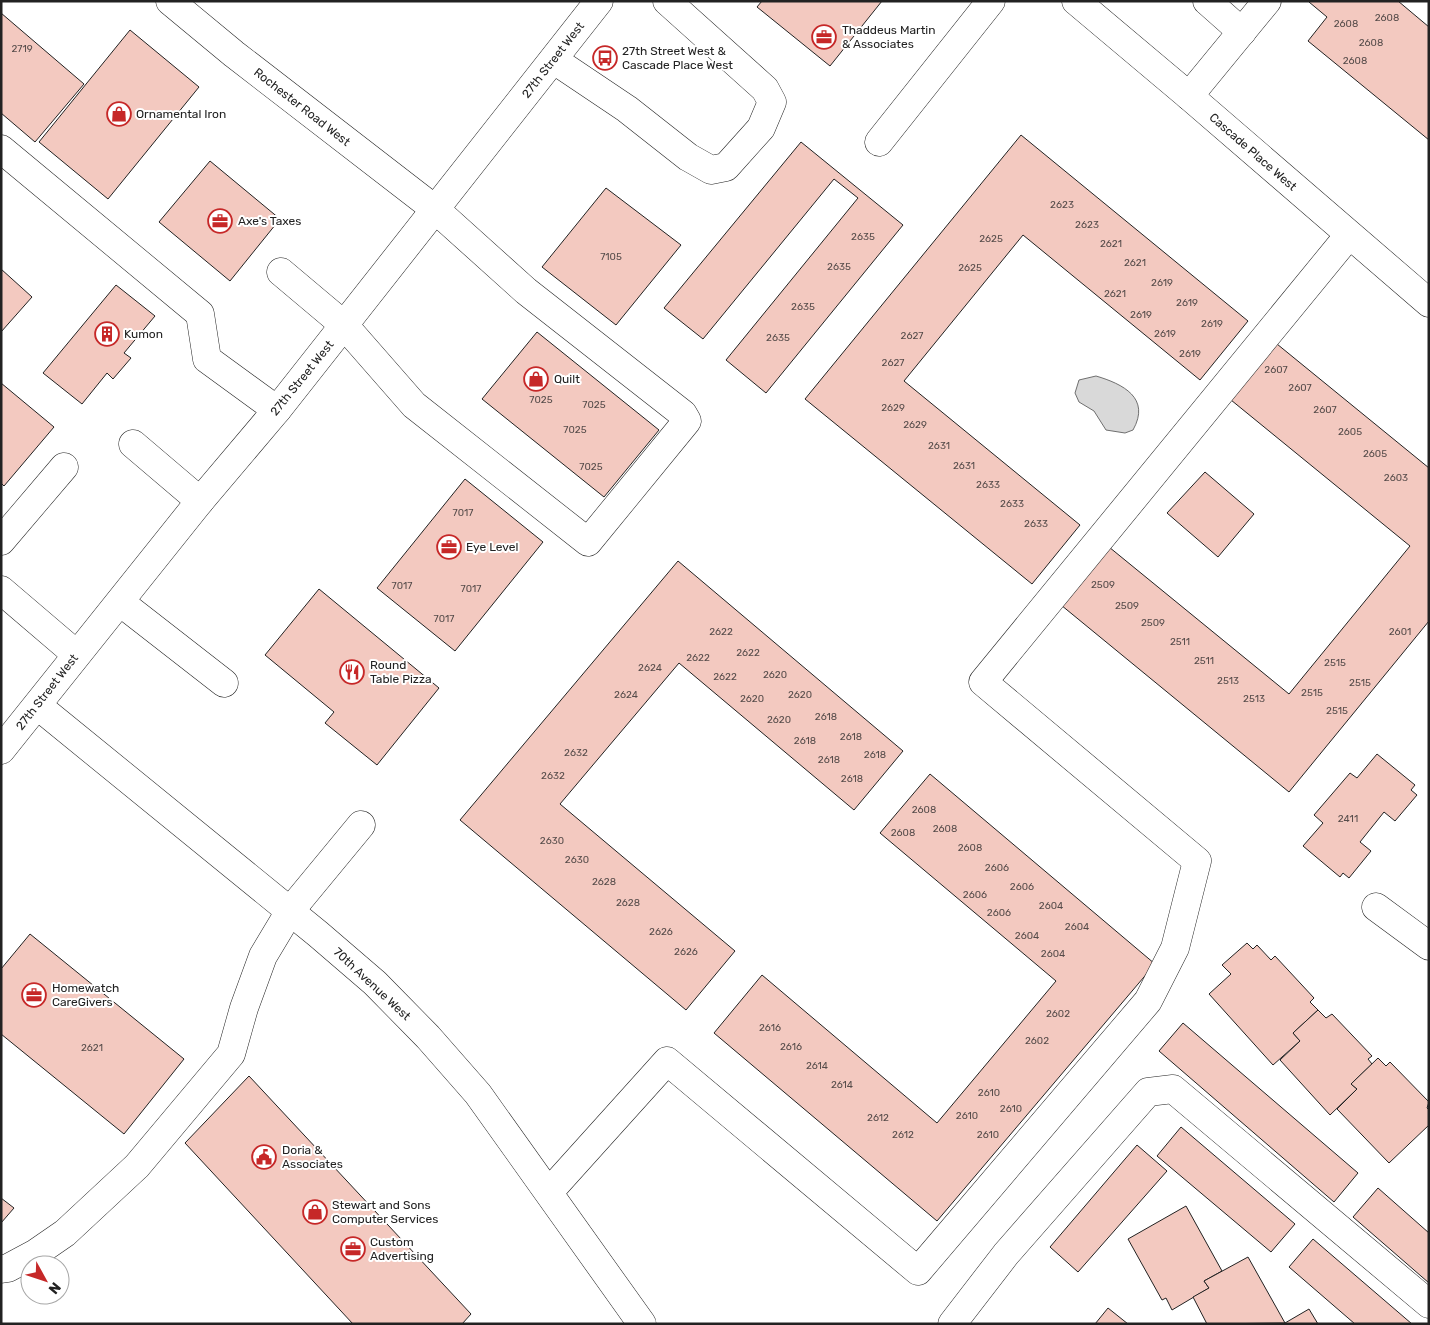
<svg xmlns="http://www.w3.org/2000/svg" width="1430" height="1325" font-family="Rubik,sans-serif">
  <rect width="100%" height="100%" fill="#fff"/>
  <path fill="#d9d9d9" stroke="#6f6f6f" d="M1096 376C1123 384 1151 398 1133 430L1125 433 1106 430 1094 411 1079 402 1075 393 1079 380Z"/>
  <g fill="#f3c9c0" stroke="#222">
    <polygon points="762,1 882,1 830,66 757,7"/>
    <polygon points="1310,1 1398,1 1429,27 1429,140 1308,41 1327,17 1309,2"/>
    <polygon points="1,13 84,84 35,142 1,113"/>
    <polygon points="130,30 199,87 108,199 39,142"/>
    <polygon points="1021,135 1248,321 1200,380 1023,235 904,381 1080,525 1032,584 805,399"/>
    <polygon points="801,142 903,225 766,393 726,360 858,198 834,179 703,339 664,308"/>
    <polygon points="210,161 280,219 230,281 159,222"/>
    <polygon points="606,188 681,245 616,325 542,267"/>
    <polygon points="1,269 32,297 1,332"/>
    <polygon points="116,285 155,316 124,353 131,358 113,379 107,373 82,404 43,373"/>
    <polygon points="537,332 659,430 604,497 482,399"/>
    <polygon points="1277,344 1429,468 1429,621 1289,792 1061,605 1109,547 1289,694 1410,546 1231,400"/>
    <polygon points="1,383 54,427 4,486 1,483"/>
    <polygon points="1205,472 1254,514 1218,557 1167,513"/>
    <polygon points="465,479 543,542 455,651 377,588"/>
    <polygon points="678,561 903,751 854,810 679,663 560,804 735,951 686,1010 460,820"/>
    <polygon points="319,589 439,688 377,765 325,723 334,712 265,655"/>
    <polygon points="1377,754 1415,785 1411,790 1417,795 1395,821 1384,812 1360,842 1371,851 1349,878 1343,873 1340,877 1303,846 1323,823 1314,815 1350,773 1357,778"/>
    <polygon points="930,774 1155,964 937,1221 714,1033 762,975 937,1123 1056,981 880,833"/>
    <polygon points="30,934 184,1059 124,1134 1,1034 1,969"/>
    <polygon points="1247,943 1253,949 1257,945 1271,960 1275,956 1314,998 1310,1002 1318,1010 1293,1033 1300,1041 1273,1065 1209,994 1231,974 1222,965"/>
    <polygon points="1318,1010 1326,1018 1332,1014 1372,1056 1368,1059 1372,1064 1351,1084 1357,1089 1330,1115 1280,1060 1300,1041 1293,1033"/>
    <polygon points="1183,1023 1358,1173 1334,1202 1159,1051"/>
    <polygon points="1378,1058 1386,1066 1390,1062 1429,1102 1427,1108 1429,1110 1429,1125 1389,1163 1337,1109 1357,1089 1351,1084"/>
    <polygon points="249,1076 471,1314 462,1324 353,1324 185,1143"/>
    <polygon points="1181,1127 1295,1224 1271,1252 1157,1156"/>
    <polygon points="1137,1145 1167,1171 1078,1272 1050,1247"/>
    <polygon points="1378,1188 1429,1233 1429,1283 1353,1217"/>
    <polygon points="1,1198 14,1208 1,1223"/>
    <polygon points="1186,1206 1222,1271 1204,1281 1209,1288 1172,1310 1166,1298 1162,1300 1128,1239"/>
    <polygon points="1313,1239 1412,1324 1355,1324 1289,1267"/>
    <polygon points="1248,1257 1285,1323 1207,1324 1193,1297 1209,1288 1204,1281"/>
    <polygon points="1108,1308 1128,1324 1095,1324"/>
    <polygon points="1309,1309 1318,1324 1283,1324 1285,1323"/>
  </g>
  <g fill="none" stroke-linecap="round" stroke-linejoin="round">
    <g stroke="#222" stroke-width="29">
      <g id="minor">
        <polyline points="170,1 234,54 436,210 526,291 683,414 687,421 588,542 414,405 344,325 281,272"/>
        <polyline points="1076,1 1189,96 1429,303"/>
        <polyline points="1207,1 1242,32"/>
        <polyline points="554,60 627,109 688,157 711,170 726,167 761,128 772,102 765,89 667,1"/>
        <polyline points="1189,96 1267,1"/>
        <polyline points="879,142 991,1"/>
        <polyline points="1,149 200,314 207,359 277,410"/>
        <polyline points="133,444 200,501"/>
        <polyline points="1,541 64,467"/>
        <polyline points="1,590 76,654"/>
        <polyline points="120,602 224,683"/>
        <polyline points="38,706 318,934 375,983 428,1037 478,1094 642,1324"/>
        <polyline points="1376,907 1429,946"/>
        <polyline points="549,1192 667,1061 918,1271 1148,1001 1175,948 1197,861 983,682 1349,235"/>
        <polyline points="1,1269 8,1268 36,1253 65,1233 137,1166 231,1054 244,1008 263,956 290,911 361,825"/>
        <polyline points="952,1324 1006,1254 1148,1092 1173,1089 1429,1304"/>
      </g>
    </g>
    <g stroke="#222" stroke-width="29">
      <polyline id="major" points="1,750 200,501 277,410 344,325 599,1"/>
    </g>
    <use href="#minor" stroke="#fff" stroke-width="28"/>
    <use href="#major" stroke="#fff" stroke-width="28"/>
  </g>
  <defs>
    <g id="office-ring" transform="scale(1.25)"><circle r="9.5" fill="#fff" stroke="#c62828" stroke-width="1.5"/><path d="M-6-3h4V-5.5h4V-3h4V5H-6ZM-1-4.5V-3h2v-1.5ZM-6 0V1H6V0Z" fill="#c62828"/></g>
    <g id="bus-ring" transform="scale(1.25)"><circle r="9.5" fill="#fff" stroke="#c62828" stroke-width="1.5"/><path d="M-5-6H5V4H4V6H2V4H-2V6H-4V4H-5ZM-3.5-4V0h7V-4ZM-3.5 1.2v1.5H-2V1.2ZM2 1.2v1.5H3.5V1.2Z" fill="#c62828"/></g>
    <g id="shop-ring" transform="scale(1.25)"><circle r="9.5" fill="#fff" stroke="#c62828" stroke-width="1.5"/><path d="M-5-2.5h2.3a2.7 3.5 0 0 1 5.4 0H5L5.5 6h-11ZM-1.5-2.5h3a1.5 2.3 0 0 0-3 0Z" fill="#c62828"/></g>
    <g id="building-ring" transform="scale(1.25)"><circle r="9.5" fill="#fff" stroke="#c62828" stroke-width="1.5"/><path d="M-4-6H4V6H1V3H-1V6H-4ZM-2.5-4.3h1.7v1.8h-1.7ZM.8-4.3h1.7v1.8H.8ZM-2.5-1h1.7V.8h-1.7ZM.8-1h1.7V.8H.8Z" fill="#c62828"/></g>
    <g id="restaurant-ring" transform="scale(1.25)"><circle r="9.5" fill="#fff" stroke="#c62828" stroke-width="1.5"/><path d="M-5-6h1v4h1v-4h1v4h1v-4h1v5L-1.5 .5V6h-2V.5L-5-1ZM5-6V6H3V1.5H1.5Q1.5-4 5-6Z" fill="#c62828"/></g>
    <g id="civic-ring" transform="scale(1.25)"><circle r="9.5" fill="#fff" stroke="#c62828" stroke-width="1.5"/><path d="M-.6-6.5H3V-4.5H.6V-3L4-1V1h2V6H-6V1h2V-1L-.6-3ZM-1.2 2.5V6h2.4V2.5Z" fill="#c62828"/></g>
  </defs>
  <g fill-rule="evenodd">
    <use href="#office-ring" x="824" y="37"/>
    <use href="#bus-ring" x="605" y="58"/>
    <use href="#shop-ring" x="119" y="114"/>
    <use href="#office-ring" x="220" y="221"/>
    <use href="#building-ring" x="107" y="334"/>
    <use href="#shop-ring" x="536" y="379"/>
    <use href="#office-ring" x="449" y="547"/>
    <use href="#restaurant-ring" x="352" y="672"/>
    <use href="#office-ring" x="34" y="995"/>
    <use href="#civic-ring" x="264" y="1157"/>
    <use href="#shop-ring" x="315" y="1212"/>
    <use href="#office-ring" x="353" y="1249"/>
  </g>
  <g text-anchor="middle" stroke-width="4" stroke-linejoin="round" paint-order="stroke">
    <g font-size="10" fill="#564c4a">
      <text x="1387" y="21">2608</text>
      <text x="1346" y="27">2608</text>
      <text x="1371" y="46">2608</text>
      <text x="22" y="52">2719</text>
      <text x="1355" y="64">2608</text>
      <text x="1062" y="208">2623</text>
      <text x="1087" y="228">2623</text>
      <text x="863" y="240">2635</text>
      <text x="991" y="242">2625</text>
      <text x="1111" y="247">2621</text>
      <text x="611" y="260">7105</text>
      <text x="1135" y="266">2621</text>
      <text x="839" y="270">2635</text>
      <text x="970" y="271">2625</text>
      <text x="1162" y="286">2619</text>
      <text x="1115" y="297">2621</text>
      <text x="1187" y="306">2619</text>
      <text x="803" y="310">2635</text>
      <text x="1141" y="318">2619</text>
      <text x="1212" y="327">2619</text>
      <text x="1165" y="337">2619</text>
      <text x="912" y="339">2627</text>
      <text x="778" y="341">2635</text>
      <text x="1190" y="357">2619</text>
      <text x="893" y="366">2627</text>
      <text x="1276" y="373">2607</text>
      <text x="1300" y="391">2607</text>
      <text x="541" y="403">7025</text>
      <text x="594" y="408">7025</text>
      <text x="893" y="411">2629</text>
      <text x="1325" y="413">2607</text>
      <text x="915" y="428">2629</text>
      <text x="575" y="433">7025</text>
      <text x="1350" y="435">2605</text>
      <text x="939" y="449">2631</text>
      <text x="1375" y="457">2605</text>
      <text x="964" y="469">2631</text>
      <text x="591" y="470">7025</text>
      <text x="1396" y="481">2603</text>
      <text x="988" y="488">2633</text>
      <text x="1012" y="507">2633</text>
      <text x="463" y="516">7017</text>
      <text x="1036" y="527">2633</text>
      <text x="1103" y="588">2509</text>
      <text x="402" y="589">7017</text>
      <text x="471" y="592">7017</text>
      <text x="1127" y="609">2509</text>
      <text x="444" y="622">7017</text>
      <text x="1153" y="626">2509</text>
      <text x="721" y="635">2622</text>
      <text x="1400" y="635">2601</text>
      <text x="1180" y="645">2511</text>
      <text x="748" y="656">2622</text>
      <text x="698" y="661">2622</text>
      <text x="1204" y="664">2511</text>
      <text x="1335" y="666">2515</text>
      <text x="650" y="671">2624</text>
      <text x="775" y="678">2620</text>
      <text x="725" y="680">2622</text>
      <text x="1228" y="684">2513</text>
      <text x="1360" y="686">2515</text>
      <text x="1312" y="696">2515</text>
      <text x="626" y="698">2624</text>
      <text x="800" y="698">2620</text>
      <text x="752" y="702">2620</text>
      <text x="1254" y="702">2513</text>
      <text x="1337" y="714">2515</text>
      <text x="826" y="720">2618</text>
      <text x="779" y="723">2620</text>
      <text x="851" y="740">2618</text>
      <text x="805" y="744">2618</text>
      <text x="576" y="756">2632</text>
      <text x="875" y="758">2618</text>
      <text x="829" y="763">2618</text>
      <text x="553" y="779">2632</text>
      <text x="852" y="782">2618</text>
      <text x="924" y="813">2608</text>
      <text x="1348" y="822">2411</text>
      <text x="945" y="832">2608</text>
      <text x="903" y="836">2608</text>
      <text x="552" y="844">2630</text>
      <text x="970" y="851">2608</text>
      <text x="577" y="863">2630</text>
      <text x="997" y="871">2606</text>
      <text x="604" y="885">2628</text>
      <text x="1022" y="890">2606</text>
      <text x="975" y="898">2606</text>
      <text x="628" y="906">2628</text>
      <text x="1051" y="909">2604</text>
      <text x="999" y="916">2606</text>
      <text x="1077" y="930">2604</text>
      <text x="661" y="935">2626</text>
      <text x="1027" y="939">2604</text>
      <text x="686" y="955">2626</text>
      <text x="1053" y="957">2604</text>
      <text x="1058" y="1017">2602</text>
      <text x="770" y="1031">2616</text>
      <text x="1037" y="1044">2602</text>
      <text x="791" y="1050">2616</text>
      <text x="92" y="1051">2621</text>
      <text x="817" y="1069">2614</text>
      <text x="842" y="1088">2614</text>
      <text x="989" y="1096">2610</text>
      <text x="1011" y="1112">2610</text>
      <text x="967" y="1119">2610</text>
      <text x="878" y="1121">2612</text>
      <text x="903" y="1138">2612</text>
      <text x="988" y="1138">2610</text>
    </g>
    <g font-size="12" fill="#222" stroke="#fff" text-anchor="start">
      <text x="842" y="34">Thaddeus Martin<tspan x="842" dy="14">&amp; Associates</tspan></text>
      <text x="622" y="55">27th Street West &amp;<tspan x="622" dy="14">Cascade Place West</tspan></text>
      <text x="136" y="118">Ornamental Iron</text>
      <text x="238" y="225">Axe's Taxes</text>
      <text x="124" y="338">Kumon</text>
      <text x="554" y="383">Quilt</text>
      <text x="466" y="551">Eye Level</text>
      <text x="370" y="669">Round<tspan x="370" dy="14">Table Pizza</tspan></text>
      <text x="52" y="992">Homewatch<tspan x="52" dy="14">CareGivers</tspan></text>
      <text x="282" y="1154">Doria &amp;<tspan x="282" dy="14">Associates</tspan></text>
      <text x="332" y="1209">Stewart and Sons<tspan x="332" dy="14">Computer Services</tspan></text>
      <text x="370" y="1246">Custom<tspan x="370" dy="14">Advertising</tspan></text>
    </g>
    <g font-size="12" fill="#222" stroke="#fff">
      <text transform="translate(553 60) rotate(-52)" y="4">27th Street West</text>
      <text transform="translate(302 107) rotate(38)" y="4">Rochester Road West</text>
      <text transform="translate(1253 152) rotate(41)" y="4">Cascade Place West</text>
      <text transform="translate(302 378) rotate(-51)" y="4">27th Street West</text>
      <text transform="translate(47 692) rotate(-52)" y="4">27th Street West</text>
      <text transform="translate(372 984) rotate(43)" y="4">70th Avenue West</text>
    </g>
  </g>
  <rect width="1430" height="1325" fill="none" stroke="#222222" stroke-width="5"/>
  <g transform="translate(45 1280) rotate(130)"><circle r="24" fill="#ffffff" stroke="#a7a7a7"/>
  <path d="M0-4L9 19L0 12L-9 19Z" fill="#c62828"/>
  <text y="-8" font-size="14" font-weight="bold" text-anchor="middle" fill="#222222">N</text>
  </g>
</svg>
